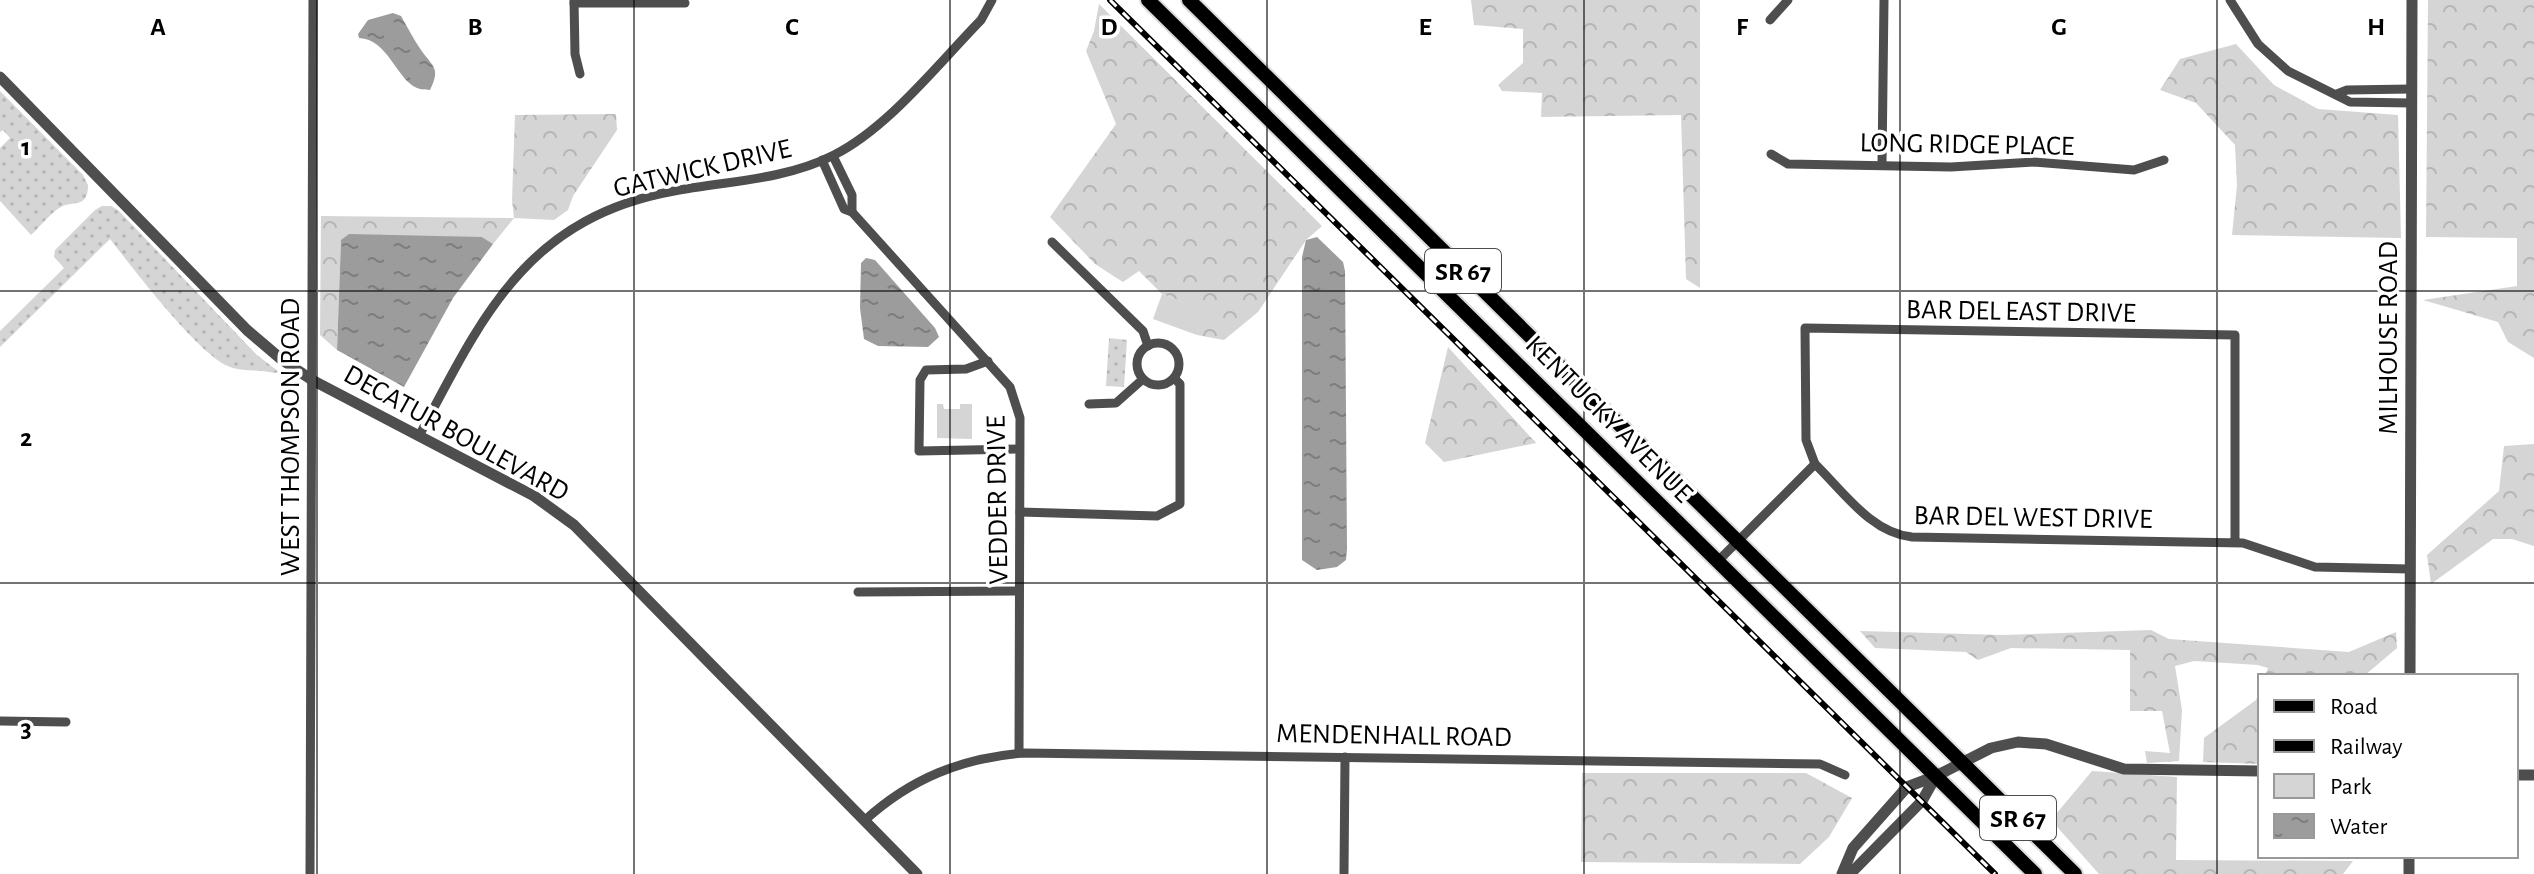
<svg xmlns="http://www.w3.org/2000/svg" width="2534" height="874" font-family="'Alegreya Sans',sans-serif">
  <defs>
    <pattern id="green-dots" width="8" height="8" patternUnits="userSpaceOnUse" patternTransform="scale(2)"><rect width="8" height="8" fill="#d5d5d5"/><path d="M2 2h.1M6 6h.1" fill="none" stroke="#b5b5b5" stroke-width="1.8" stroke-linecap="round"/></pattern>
    <pattern id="forest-crowns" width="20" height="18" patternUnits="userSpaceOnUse" patternTransform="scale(2)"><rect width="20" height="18" fill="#d5d5d5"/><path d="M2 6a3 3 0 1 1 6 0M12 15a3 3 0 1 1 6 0" fill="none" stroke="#b5b5b5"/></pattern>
    <pattern id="water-ripples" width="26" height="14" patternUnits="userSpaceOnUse" patternTransform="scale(2)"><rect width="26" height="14" fill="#9c9c9c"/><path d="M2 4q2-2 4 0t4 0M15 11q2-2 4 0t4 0" fill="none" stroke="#7d7d7d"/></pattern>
  </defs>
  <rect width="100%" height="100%" fill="#fff"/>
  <g fill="url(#green-dots)">
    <path d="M0 91 83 175 88 185C88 209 73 200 61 207 50 213 40 227 31 235L0 201V148L10 138 3 130 0 132Z"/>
    <path d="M102 206H111L118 210 257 355 279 372 274 373C260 369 243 372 230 367 198 355 133 268 110 239L0 347V331L64 268 54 257 55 250 95 210Z"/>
    <polygon points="1109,338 1127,340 1124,387 1106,386"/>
  </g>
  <g fill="url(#forest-crowns)">
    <polygon points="1471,0 1700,0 1700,288 1686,279 1681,115 1541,117 1542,93 1502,91 1498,85 1523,63 1523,29 1474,25"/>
    <polygon points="2428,0 2534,0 2534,358 2508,342 2498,322 2423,300 2517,286 2517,238 2426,237"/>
    <polygon points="1099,4 1322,226 1306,240 1258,312 1224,340 1197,335 1205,311 1162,294 1139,271 1123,282 1095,264 1050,217 1116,124 1086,51 1094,31"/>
    <polygon points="2236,44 2274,85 2318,109 2398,115 2401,238 2232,235 2237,185 2235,145 2196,103 2160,90 2180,59"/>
    <polygon points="616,114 617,130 573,196 568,210 554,220 514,218 493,244 482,237 341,241 337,350 320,335 321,216 514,218 512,200 515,115"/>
    <polygon points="1448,347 1536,443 1444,462 1425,443"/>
    <polygon points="2534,444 2534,546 2512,539 2493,539 2431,584 2427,555 2499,491 2504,446"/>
    <polygon points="2151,630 2169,639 2349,652 2396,632 2397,648 2364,676 2265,676 2268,668 2258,665 2194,661 2175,666 2182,710 2179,761 2147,763 2145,751 2170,753 2162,711 2130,711 2130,650 2011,648 1978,660 1966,652 1875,648 1860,631 2003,635"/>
    <polygon points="2260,690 2260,764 2203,762 2204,738 2256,700"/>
    <polygon points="2092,771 2177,777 2176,860 2353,861 2343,874 2099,874 2051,820"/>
    <polygon points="1582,773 1806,773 1852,798 1829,837 1800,864 1581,862"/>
  </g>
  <g fill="#d5d5d5">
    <polygon points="1162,294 1206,311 1197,335 1153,319"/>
    <polygon points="937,404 943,404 944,409 960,409 960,404 972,404 972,439 937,438"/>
  </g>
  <g fill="url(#water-ripples)">
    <path d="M393 13 401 16C408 28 414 40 421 50 433 67 441 68 430 90 425 89 421 90 417 88 396 79 388 39 359 38L358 34 368 20Z"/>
    <polygon points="349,234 482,237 493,244 453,298 404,387 337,350 341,240"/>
    <polygon points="1317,237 1343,262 1345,271 1347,549 1346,560 1337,567 1317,570 1302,560 1302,257 1306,240"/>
    <polygon points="866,258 875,260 935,328 939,337 928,347 878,346 864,339 860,308 861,263"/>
  </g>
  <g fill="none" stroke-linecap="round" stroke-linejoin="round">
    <g stroke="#dbdbdb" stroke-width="18">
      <g id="primary">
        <polyline points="1148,0 2035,874"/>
        <polyline points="1189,0 2075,874"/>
      </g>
    </g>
    <g stroke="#4e4e4e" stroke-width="9">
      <polyline points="574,0 575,54 580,74"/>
      <polyline points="2230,0 2258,44 2288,71 2350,102 2411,103"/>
      <polyline points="574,3 685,3"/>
      <polyline points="1770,20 1788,0"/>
      <polyline points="2337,94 2347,90 2411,89"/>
      <polyline points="1771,154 1788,164 1951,167 2034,162 2134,170 2164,160"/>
      <polyline points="833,156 852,195 852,212"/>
      <polyline points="822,160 844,209 852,212 1010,387 1020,418 1019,753"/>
      <polyline points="1882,164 1884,0"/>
      <polyline points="1052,242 1143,331 1148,346"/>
      <circle cx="1158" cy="364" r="21"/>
      <polyline points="988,361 966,369 926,370 920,380 919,451 1019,449"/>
      <polyline points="1089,404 1116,403 1143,379"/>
      <path d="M419 436C482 317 526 218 674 191 727 181 785 180 834 155 888 128 938 64 981 20L992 0"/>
      <polyline points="1020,512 1157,516 1180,504 1180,384 1174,378"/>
      <path d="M2235 542V335L1805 328 1806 440 1815 464C1843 491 1871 533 1912 537L2243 543 2315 567 2410 569"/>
      <polyline points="1718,561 1815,464"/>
      <polyline points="858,592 1019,591"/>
      <polyline points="0,721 66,722"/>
      <path d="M864 821C911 778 962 758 1024 753L1820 764 1845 775"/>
      <polyline points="310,874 313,0"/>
      <polyline points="1344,874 1345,757"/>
    </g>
    <g stroke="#4e4e4e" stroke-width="11">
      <polyline points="0,77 247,330 281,359 312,380 534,496 574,525 917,874"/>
      <polyline points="2410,676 2412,0"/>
      <polyline points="2516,775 2534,775"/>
      <polyline points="1842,874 1853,848 1907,787 1936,776 1991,748 2018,742 2046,744 2124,769 2260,771"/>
      <polyline points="1850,874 1922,801 1936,776"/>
      <polyline points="2409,874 2409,856"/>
    </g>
    <use href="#primary" stroke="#000" stroke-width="14"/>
    <g stroke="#000" stroke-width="6">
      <polyline id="rail" points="1110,0 1995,874"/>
    </g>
    <use href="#rail" stroke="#fff" stroke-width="3" stroke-dasharray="9" stroke-linecap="butt"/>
  </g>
  <path fill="none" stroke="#000" stroke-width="2" stroke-opacity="0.55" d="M317 0V874M634 0V874M950 0V874M1267 0V874M1584 0V874M1900 0V874M2217 0V874M0 291H2534M0 583H2534"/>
  <g text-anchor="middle" stroke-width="7" stroke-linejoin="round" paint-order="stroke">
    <g fill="#fff" stroke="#4c4c4c" stroke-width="2">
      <rect x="1425" y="249" width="76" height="44" rx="6"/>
      <rect x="1980" y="796" width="76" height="44" rx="6"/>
    </g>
    <g font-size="26" font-weight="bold" fill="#000">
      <text x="1463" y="280">SR 67</text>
      <text x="2018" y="827">SR 67</text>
    </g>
    <g font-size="28" fill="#000" stroke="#fff">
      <text transform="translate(1967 143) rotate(1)" y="10">LONG RIDGE PLACE</text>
      <text transform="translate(702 167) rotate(-13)" y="10">GATWICK DRIVE</text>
      <text transform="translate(2021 310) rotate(1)" y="10">BAR DEL EAST DRIVE</text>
      <text transform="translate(2387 338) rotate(-90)" y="10">MILHOUSE ROAD</text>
      <text transform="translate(1610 418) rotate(45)" y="10">KENTUCKY AVENUE</text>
      <text transform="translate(457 432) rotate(29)" y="10">DECATUR BOULEVARD</text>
      <text transform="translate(289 437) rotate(-90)" y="10">WEST THOMPSON ROAD</text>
      <text transform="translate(996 500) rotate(-91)" y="10">VEDDER DRIVE</text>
      <text transform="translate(2033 516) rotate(1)" y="10">BAR DEL WEST DRIVE</text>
      <text transform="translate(1394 734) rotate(1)" y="10">MENDENHALL ROAD</text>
    </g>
  </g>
  <g font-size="26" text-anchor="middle" font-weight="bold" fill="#000" stroke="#fff" stroke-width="7" stroke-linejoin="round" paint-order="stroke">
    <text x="158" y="35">A</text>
    <text x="475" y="35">B</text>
    <text x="792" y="35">C</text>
    <text x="1109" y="35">D</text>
    <text x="1425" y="35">E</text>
    <text x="1742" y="35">F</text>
    <text x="2059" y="35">G</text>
    <text x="2376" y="35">H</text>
    <text x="26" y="155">1</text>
    <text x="26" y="446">2</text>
    <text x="26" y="737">3</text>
  </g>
  <rect x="2258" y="674" width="260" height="184" fill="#ffffff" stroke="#999999" stroke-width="2"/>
  <rect x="2274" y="700" width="40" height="12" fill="#000000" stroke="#999999" stroke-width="2"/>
  <text x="2330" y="714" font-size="24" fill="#000000">Road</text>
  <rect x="2274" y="740" width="40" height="12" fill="#000000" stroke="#999999" stroke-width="2"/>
  <text x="2330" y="754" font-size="24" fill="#000000">Railway</text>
  <rect x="2274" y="774" width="40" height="24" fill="#d5d5d5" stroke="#999999" stroke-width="2"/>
  <text x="2330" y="794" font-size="24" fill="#000000">Park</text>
  <rect x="2274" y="814" width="40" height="24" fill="url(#water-ripples)" stroke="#999999" stroke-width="2"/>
  <text x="2330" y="834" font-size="24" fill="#000000">Water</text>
</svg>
